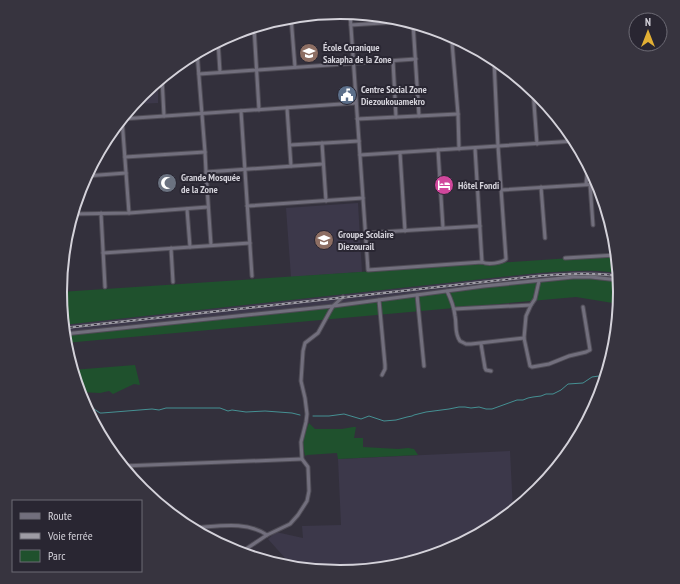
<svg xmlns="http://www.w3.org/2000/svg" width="680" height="584" font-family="'PT Sans Narrow',sans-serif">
  <rect width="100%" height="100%" fill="#33303c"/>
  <g fill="#3c384a">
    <polygon points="158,81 158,103 134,104 142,94"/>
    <polygon points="358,203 362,272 291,277 286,208"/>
    <polygon points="573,271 592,271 618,273 619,282 592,279 574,279 539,282 64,333 63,325 538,273"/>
    <polygon points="510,451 513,511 495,525 447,551 394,567 340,572 293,567 268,539 276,532 303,538 302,526 341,525 338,459"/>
  </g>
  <g fill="#1f512d">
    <path d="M616 255 618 273C592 269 565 271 538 273L63 325 60 292Z"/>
    <polygon points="574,279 592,279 619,282 620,292 619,304 576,297 65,343 64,333 539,282"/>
    <polygon points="135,365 140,385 134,384 113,394 109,391 100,393 79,392 72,370"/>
    <polygon points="309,423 315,429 342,429 353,427 356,427 354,438 363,438 363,447 398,449 408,448 414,449 418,455 338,459 337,453 307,455 305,456 302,441"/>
  </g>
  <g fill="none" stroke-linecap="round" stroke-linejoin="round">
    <g stroke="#459093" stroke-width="1">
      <polyline points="88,411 94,409 100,413 102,413 152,409 159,410 166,408 220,408 228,411 232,410 246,412 265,411 292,413 300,415"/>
      <polyline points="313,416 329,416 344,414 361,419 369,416 384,421 396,420 407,417 412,416 414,415 426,412 449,409 459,407 465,407 471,408 479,407 486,409 492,409 517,400 523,400 528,398 533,397 541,396 546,394 553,394 561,390 568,384 583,383 592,377 606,375"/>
    </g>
    <g stroke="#4f4c56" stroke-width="5">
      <g id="minor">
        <path d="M350 13 368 270 482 262C488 265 502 263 506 259L498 146 494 60 495 59"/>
        <polyline points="291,17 295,67"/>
        <polyline points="413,23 419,116"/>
        <polyline points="351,25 397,22 406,22 413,23 452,42 499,62"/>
        <polyline points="254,27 259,110"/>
        <polyline points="218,41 220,72"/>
        <polyline points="452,42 458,114 459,149"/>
        <polyline points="206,48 218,47"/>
        <polyline points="197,52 205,152 206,172 211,245"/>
        <polyline points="393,61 396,117"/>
        <polyline points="199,74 416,59"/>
        <polyline points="162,78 164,116"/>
        <polyline points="533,90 537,144"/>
        <polyline points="287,108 291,166"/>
        <polyline points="241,111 252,276"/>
        <polyline points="121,119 356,103"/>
        <polyline points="122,119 129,213"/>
        <polyline points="357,119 458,114"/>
        <polyline points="322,143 326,201"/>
        <polyline points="290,145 359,141"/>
        <polyline points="475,148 482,262"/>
        <polyline points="438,150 443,228"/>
        <polyline points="400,153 405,231"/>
        <polyline points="360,155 575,141"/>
        <polyline points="125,157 205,152"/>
        <polyline points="206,172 323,164"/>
        <polyline points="86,176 126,173"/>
        <polyline points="586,184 588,166"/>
        <polyline points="590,184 593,225"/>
        <polyline points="541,187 545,238"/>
        <polyline points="501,190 598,184"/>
        <polyline points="247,206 363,198"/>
        <polyline points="187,209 190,247"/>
        <polyline points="101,213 105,287"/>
        <polyline points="72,214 129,213 208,207"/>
        <polyline points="365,233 480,226"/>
        <polyline points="171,248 173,282"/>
        <polyline points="103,253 250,243"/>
        <polyline points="565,258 616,255"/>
        <polyline points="539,281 535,299 531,305 526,316 524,338 530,366 532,367 549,364 569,356 586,352 590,350 583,307"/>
        <path d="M447 291C451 299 454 307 455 316 457 325 454 333 460 341L466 344H471L524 338"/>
        <polyline points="60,292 63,291 65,290 63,261"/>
        <polyline points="417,295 424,366"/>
        <polyline points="379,300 385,365 385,369 382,375"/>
        <polyline points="454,309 531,305"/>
        <polyline points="64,334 333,306 484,286 573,277 591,277 619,280"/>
        <polyline points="481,344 485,368 486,370 491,371"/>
        <polyline points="123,466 302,459"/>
        <polyline points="131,466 132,478"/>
        <path d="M191 528C216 527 245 520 267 535"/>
        <polyline points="240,553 267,535 290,524 298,515 307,501 309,491 308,467 302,459 301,442 306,422 307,414 305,398 301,381 303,351 305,343 318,333 329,313 333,306 343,297"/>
      </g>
    </g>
    <use href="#minor" stroke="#726f7d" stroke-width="3"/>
    <g stroke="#9e9ca5" stroke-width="2.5">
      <path id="rail" d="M64 328 538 276C565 274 592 272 618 276"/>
    </g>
    <use href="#rail" stroke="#292632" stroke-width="1" stroke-dasharray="3" stroke-linecap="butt"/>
  </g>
  <defs>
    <g id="school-disc" transform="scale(1)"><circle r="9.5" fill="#8d6e63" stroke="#292632"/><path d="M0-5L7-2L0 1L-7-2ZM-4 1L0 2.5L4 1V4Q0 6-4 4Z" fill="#fff"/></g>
    <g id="civic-disc" transform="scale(1)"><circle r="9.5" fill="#5c6f8a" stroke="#292632"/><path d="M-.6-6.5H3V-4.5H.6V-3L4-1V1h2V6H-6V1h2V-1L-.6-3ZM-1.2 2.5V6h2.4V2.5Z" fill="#fff"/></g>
    <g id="mosque-disc" transform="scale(1)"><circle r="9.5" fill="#6b7280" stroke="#292632"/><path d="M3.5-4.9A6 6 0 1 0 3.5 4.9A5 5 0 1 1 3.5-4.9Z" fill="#fff"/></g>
    <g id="hotel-disc" transform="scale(1)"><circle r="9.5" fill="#d1479c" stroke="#292632"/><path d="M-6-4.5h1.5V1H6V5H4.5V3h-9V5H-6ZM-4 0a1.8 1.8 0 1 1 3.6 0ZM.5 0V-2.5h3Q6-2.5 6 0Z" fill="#fff"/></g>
  </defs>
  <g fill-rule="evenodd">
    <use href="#school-disc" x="309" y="53"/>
    <use href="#civic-disc" x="347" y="95"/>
    <use href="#mosque-disc" x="167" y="183"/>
    <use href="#hotel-disc" x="444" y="185"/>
    <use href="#school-disc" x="324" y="240"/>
  </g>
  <g text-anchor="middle" stroke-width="4" stroke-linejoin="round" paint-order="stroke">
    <g font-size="10" font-weight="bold" fill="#d4d2da" stroke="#292632" text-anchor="start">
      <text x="323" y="51">École Coranique<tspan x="323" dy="12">Sakapha de la Zone</tspan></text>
      <text x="361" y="93">Centre Social Zone<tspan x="361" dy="12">Diezoukouamekro</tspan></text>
      <text x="181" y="181">Grande Mosquée<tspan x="181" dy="12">de la Zone</tspan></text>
      <text x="458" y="189">Hôtel Fondi</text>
      <text x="338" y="238">Groupe Scolaire<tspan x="338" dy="12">Diezourail</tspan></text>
    </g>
  </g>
  <path d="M0 0H680V584H0ZM67 292a273 273 0 1 1 546 0a273 273 0 1 1-546 0Z" fill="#37343f" fill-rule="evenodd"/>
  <path fill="none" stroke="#d4d2da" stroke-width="2" d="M67 292a273 273 0 1 1 546 0a273 273 0 1 1-546 0Z"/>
  <rect x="12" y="500" width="130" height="72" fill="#292632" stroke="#6d6b75"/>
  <rect x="20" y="513" width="20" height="6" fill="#726f7d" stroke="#6d6b75"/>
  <text x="48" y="520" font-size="12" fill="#d4d2da">Route</text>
  <rect x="20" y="533" width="20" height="6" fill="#9e9ca5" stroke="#6d6b75"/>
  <text x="48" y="540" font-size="12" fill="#d4d2da">Voie ferrée</text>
  <rect x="20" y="550" width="20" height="12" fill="#1f512d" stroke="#6d6b75"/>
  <text x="48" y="560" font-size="12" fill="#d4d2da">Parc</text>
  <g transform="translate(648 32)"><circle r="19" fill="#292632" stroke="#6d6b75"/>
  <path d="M0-3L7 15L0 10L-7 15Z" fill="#e2af34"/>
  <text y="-6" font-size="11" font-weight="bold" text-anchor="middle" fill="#d4d2da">N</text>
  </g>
</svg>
